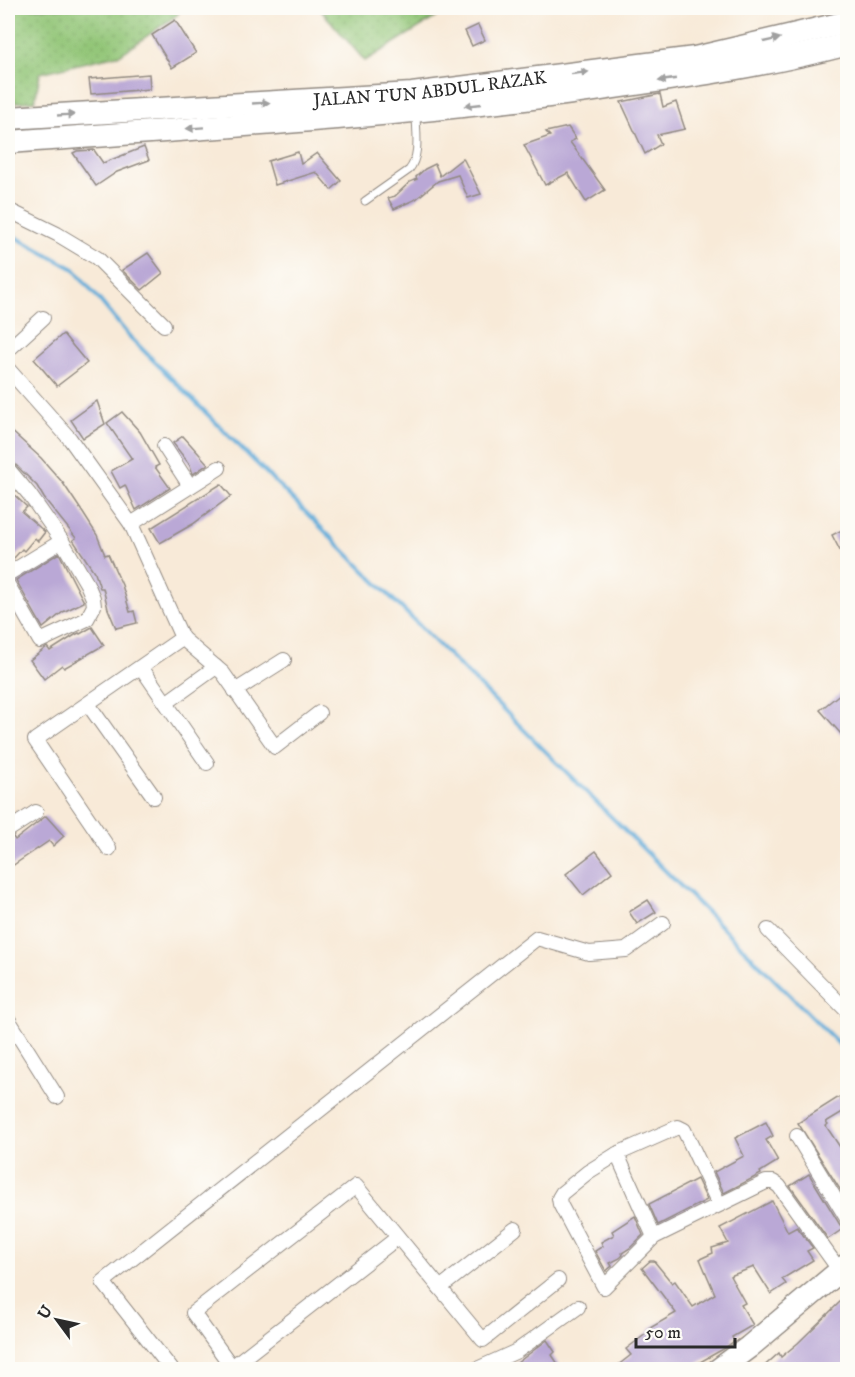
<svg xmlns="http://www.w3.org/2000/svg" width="855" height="1377" font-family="'IM FELL DW Pica',serif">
  <defs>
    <pattern id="grass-dots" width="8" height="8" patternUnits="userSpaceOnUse" patternTransform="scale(1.5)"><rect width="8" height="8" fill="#91c576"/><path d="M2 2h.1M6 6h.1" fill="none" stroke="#7da966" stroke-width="1.8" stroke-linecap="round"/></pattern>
  </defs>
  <rect width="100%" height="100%" fill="#fdfcf7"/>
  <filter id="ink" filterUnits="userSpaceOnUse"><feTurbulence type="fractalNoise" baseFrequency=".0167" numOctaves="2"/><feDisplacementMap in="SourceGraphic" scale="12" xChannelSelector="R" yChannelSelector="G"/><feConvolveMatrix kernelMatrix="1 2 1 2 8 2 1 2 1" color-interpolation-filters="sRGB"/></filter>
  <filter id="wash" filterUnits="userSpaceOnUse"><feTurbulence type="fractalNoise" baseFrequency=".008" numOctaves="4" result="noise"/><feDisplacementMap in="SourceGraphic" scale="24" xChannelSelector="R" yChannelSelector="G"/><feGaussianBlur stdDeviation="1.35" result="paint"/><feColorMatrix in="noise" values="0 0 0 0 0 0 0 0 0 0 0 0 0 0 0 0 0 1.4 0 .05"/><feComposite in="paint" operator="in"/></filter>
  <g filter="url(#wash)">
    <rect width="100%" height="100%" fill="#f8ead8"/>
    <g fill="url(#grass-dots)" stroke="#5e7850" stroke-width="1.5">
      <polygon points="8,8 182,8 177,15 121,54 40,73 35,101 8,103"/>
      <polygon points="319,8 451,8 365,61"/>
    </g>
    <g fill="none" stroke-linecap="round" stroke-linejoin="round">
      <polyline stroke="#60acd9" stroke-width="4" points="8,233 74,269 129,336 848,1053"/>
    </g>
    <g id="blocks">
      <g fill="#baa8d6">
        <polygon points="175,20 196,53 172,68 152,35"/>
        <polygon points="478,25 485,40 472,46 465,31"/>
        <polygon points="149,74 150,89 91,94 89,79"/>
        <polygon points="660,94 663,107 676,102 685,129 657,135 661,144 645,154 621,102"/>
        <polygon points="568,127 576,139 570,142 605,190 586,202 568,173 545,185 524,145 550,136 546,132"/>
        <polygon points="144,147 149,160 117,172 96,186 73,153 77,151 94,150 103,163"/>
        <polygon points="298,152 301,164 317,153 341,181 331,190 316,172 275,185 268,161"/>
        <polygon points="463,158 481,194 468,198 458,175 438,181 416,199 394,209 388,198 395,196 410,182 417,179 416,177 425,169 435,164 440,176"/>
        <polygon points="148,253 163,273 142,290 122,270"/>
        <polygon points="63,334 87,363 57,386 34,359"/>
        <polygon points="97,401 105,424 83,438 71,420"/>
        <polygon points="122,412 140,432 159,465 155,467 170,488 136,510 125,485 120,488 111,471 132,459 107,423"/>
        <polygon points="8,428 41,458 63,483 81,510 97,535 105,555 108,554 122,585 130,612 134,611 137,623 116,628 108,609 103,588 100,588 95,573 73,540 76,538 44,498 37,486 14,463 8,460"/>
        <polygon points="183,436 208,464 193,474 190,465 173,443"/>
        <polygon points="221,484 231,496 193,524 160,543 151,528"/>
        <polygon points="8,489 27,507 22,512 45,532 38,541 35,538 24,551 22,549 14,558 8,553"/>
        <polygon points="848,527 848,566 832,535"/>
        <polygon points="59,553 84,602 63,612 43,628 16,580"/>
        <polygon points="92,627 104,645 64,668 62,665 44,679 30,660 47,647 50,651 75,635 79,633 80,634"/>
        <polygon points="841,693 848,702 848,728 841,734 820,710"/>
        <polygon points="46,816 64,836 53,846 49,841 12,866 8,860 8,839 13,837 15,840"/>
        <polygon points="596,851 612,872 583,895 566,874"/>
        <polygon points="648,900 656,912 637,924 629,912"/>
        <polygon points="839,1097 846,1110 826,1122 828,1124 826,1126 848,1159 848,1202 798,1123"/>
        <polygon points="766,1122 773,1136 766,1140 778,1161 760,1172 761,1174 724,1193 714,1172 744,1156 735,1138"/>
        <polygon points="809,1174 840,1225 844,1228 828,1239 790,1186"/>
        <polygon points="697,1179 707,1200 658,1225 649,1204"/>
        <polygon points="772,1201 788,1232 797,1227 813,1248 807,1251 813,1260 782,1279 786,1284 771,1294 754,1267 730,1276 745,1303 741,1305 753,1325 732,1337 734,1341 725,1348 686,1370 612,1370 631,1355 626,1349 651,1330 650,1328 676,1313 642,1268 650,1261 654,1261 672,1283 675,1281 693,1307 715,1294 700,1259 713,1253 712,1248 728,1243 720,1228"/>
        <polygon points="635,1216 643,1235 630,1248 622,1253 623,1255 620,1258 610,1263 612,1266 606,1271 595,1251 603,1246 601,1242 614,1235 612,1231"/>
        <polygon points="842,1300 848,1305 848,1370 760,1370 779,1353 781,1357 798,1343"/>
        <polygon points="547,1340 555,1352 552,1355 562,1370 508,1370"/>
      </g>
    </g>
  </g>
  <g filter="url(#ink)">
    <use href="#blocks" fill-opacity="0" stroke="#928a82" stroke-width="1.5"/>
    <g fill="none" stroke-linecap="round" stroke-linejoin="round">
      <g stroke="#928a82" stroke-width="9">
        <path id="service" d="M365 201 409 170C421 155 416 132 416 114"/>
      </g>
      <g stroke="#928a82" stroke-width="16">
        <g id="minor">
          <polyline points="8,210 57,234 97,258 164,325"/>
          <polyline points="8,350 43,318"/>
          <polyline points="8,369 70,439 131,524 182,638 35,740 109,849"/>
          <polyline points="164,446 190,486"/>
          <polyline points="8,469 29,494 62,541 87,584 93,598 94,606 87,619 40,641 8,585"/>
          <polyline points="131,524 219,468"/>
          <polyline points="8,574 62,541"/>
          <polyline points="182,638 223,673 275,747 319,713"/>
          <polyline points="141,667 207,763"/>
          <polyline points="235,691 284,660"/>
          <polyline points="166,703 216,667"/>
          <polyline points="88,704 154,797"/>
          <polyline points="8,830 36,812"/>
          <polyline points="768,930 848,1012"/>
          <polyline points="8,1019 57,1097"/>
          <polyline points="797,1136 848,1220"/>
          <polyline points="617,1154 654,1237"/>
          <polyline points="719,1204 684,1130 678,1127 617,1154 588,1172 562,1193 559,1198 560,1204 604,1287 654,1237 766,1182 773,1182 779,1186 848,1282"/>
          <polyline points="440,1288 515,1229"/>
          <polyline points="232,1367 193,1313 356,1186 483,1340 558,1280"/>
          <polyline points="172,1370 103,1282 537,938 589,953 626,950 663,923"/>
          <polyline points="228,1370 397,1238"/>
          <polyline points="475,1370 517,1351 578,1307"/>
        </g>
      </g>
      <g stroke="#928a82" stroke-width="25">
        <g id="primary">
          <path id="s1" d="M8 118 412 94 695 58 848 22"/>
          <path d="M8 142C203 128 399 117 594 90 679 78 764 66 848 44"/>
          <polyline points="718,1370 749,1347 848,1264"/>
        </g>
      </g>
      <use href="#service" stroke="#fff" stroke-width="7"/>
      <use href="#minor" stroke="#fff" stroke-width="14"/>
      <use href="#primary" stroke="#fff" stroke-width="22"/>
    </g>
    <defs><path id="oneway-solid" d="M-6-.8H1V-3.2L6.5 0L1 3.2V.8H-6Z" transform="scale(1.5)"/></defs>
    <g fill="#a0a0a0">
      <use href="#oneway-solid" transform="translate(772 40) rotate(-13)"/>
      <use href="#oneway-solid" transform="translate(580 73) rotate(-7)"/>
      <use href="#oneway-solid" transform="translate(667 80) rotate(172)"/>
      <use href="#oneway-solid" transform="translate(261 103) rotate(-3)"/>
      <use href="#oneway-solid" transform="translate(473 105) rotate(174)"/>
      <use href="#oneway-solid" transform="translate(66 115) rotate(-3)"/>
      <use href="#oneway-solid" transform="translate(195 128) rotate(176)"/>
    </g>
  </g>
  <g text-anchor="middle" stroke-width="6" stroke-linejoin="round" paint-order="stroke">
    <g font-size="18" fill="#2b2b2b" stroke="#fdfcf7">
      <text dy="6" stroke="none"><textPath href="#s1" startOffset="423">JALAN TUN ABDUL RAZAK</textPath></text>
    </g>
  </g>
  <rect width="855" height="1377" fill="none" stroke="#fdfcf7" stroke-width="30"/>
  <g transform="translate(57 1320) rotate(303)" stroke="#fdfcf7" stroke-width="4.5" paint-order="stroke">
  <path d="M0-4.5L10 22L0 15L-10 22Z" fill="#2b2b2b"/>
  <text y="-9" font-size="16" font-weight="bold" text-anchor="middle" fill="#2b2b2b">U</text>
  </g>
  <path d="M636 1338v9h99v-9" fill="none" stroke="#2b2b2b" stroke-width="3"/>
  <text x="645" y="1338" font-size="18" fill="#2b2b2b" stroke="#fdfcf7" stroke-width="4.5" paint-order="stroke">50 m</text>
</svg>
